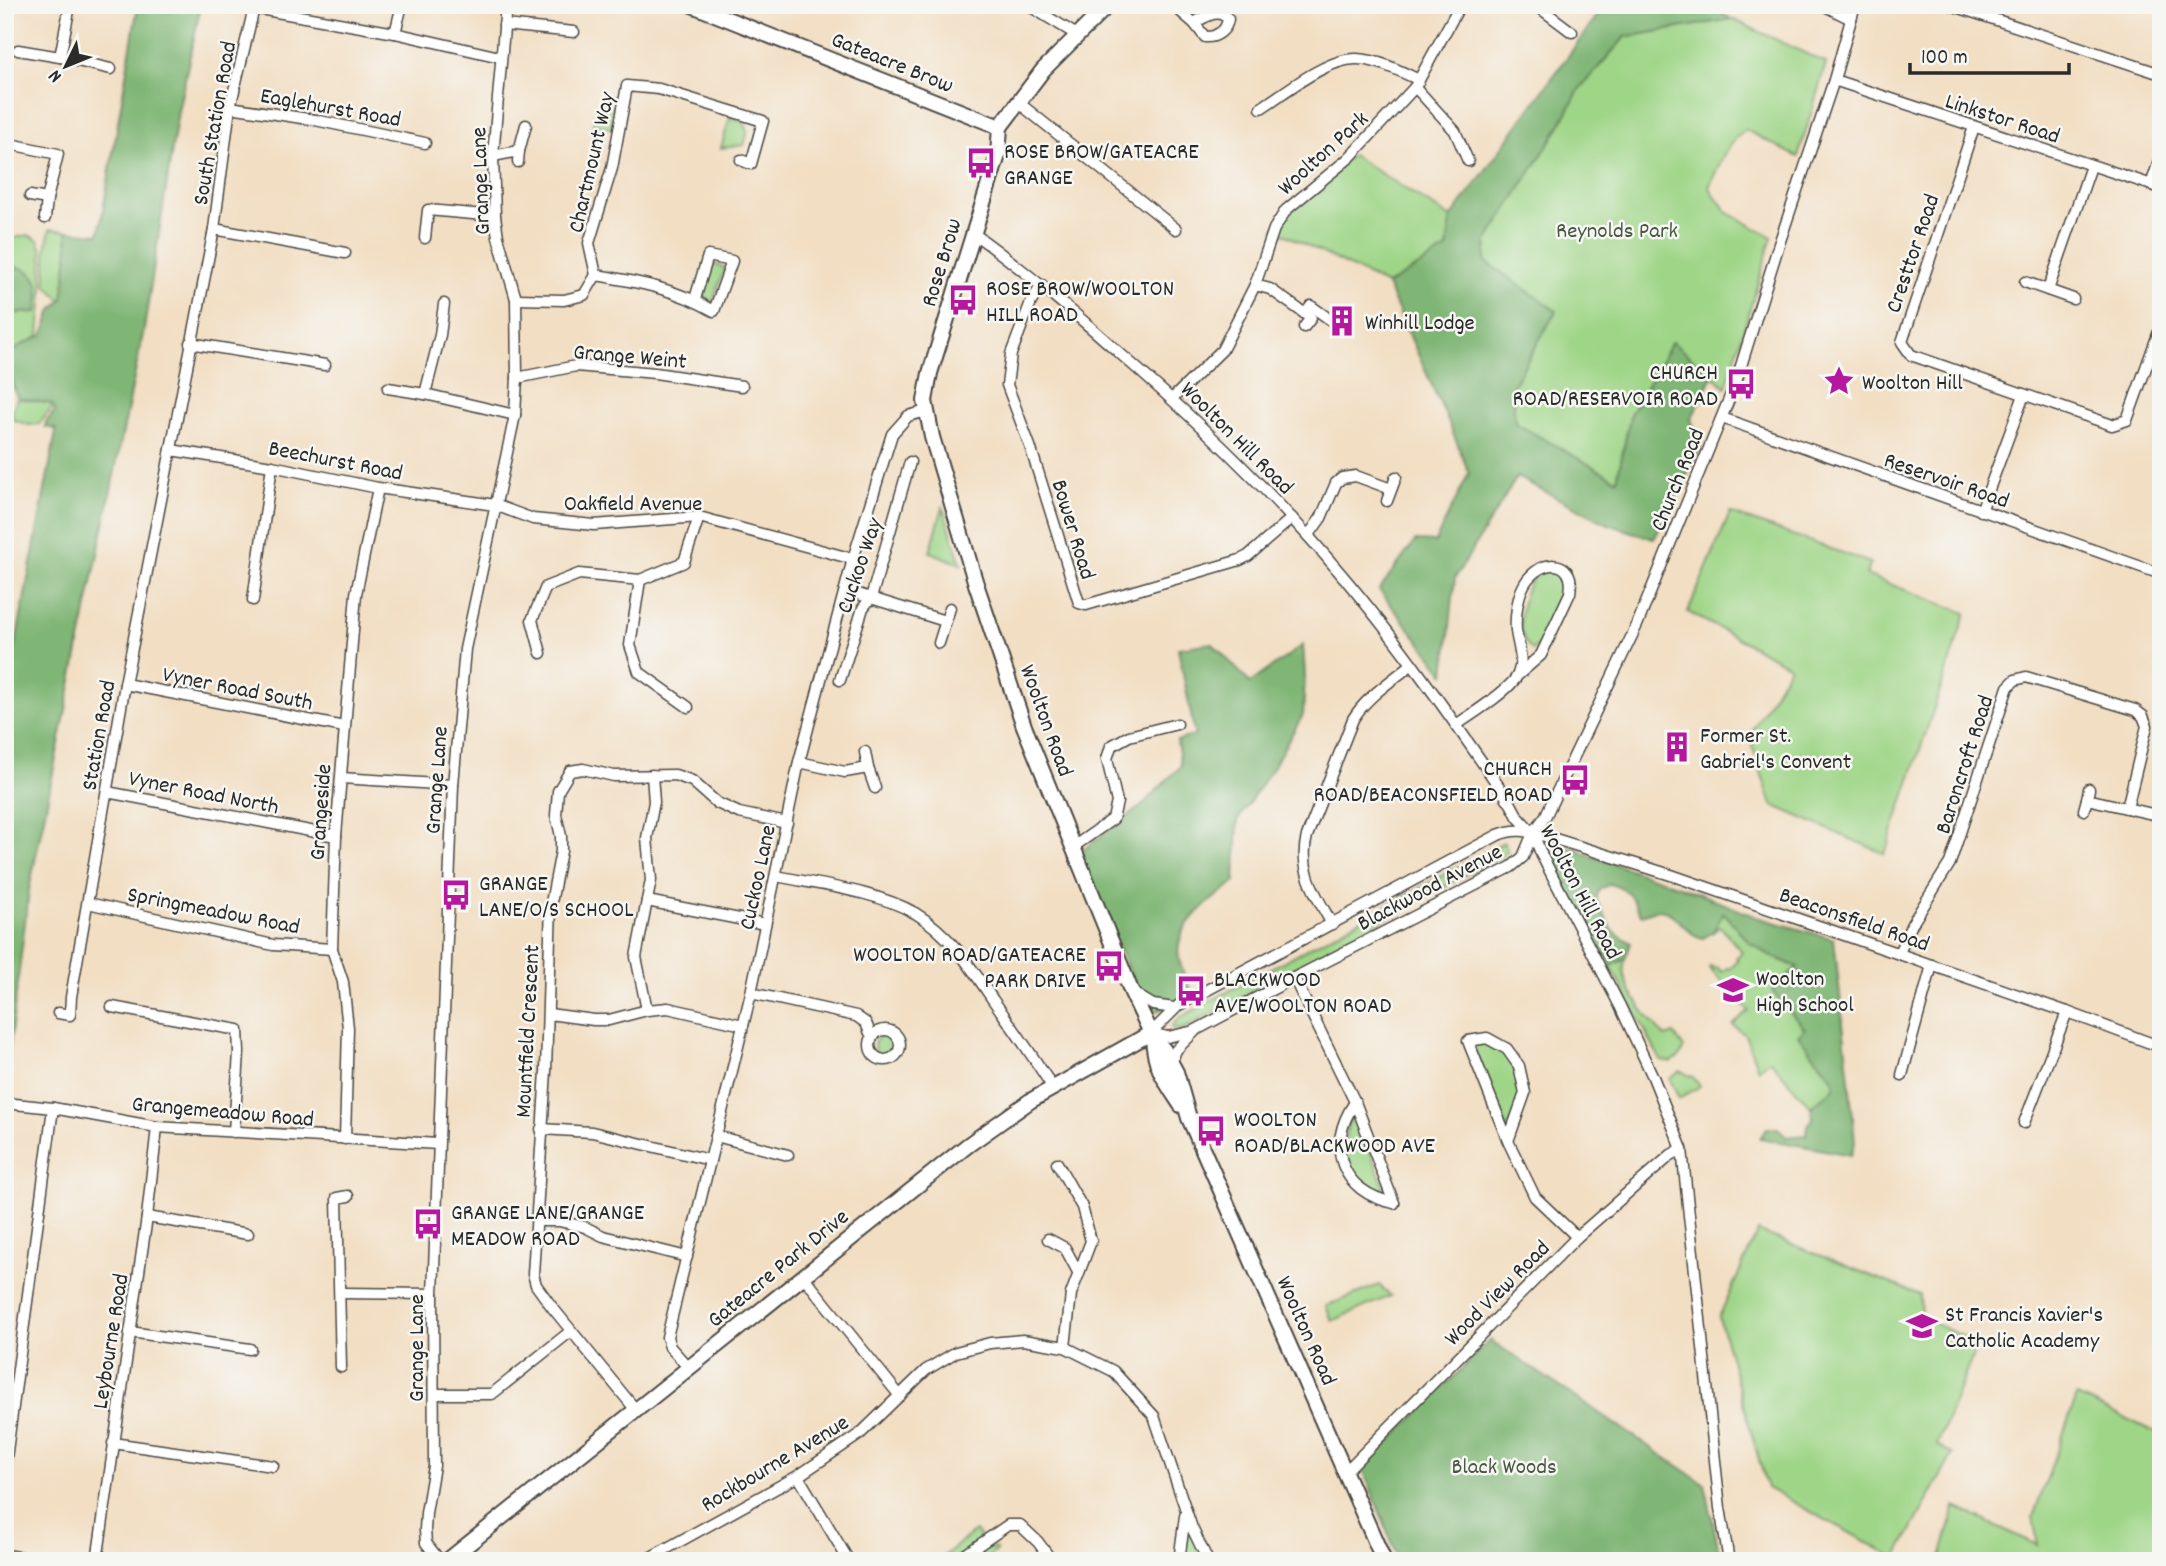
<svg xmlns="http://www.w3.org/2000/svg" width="2166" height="1566" font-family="Dekko,sans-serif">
  <rect width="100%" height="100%" fill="#f6f6f2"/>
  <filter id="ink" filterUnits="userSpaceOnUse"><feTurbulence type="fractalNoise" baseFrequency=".0143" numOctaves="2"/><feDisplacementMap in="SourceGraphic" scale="14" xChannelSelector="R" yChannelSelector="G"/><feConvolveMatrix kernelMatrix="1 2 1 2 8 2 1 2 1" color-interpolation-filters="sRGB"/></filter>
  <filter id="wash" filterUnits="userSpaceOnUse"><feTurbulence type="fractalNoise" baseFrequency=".00686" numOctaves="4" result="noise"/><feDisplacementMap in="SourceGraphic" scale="28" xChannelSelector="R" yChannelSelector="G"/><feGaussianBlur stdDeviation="1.57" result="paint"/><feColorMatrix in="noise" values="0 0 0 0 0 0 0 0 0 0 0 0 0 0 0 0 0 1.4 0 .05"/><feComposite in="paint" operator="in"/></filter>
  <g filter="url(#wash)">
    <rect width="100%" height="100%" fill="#f2dec2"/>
    <g fill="#9fd587" stroke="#658059" stroke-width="2">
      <path d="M1732 19 1826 63 1798 157 1746 130C1727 142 1718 167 1709 187L1727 212 1772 237 1726 387 1671 343 1631 413 1617 480 1515 423 1512 387 1556 311 1485 261 1487 241 1558 129 1580 88 1625 37Z"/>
      <polygon points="598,104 614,108 611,128 593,125"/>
      <path d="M730 117C747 121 751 129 744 145L721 148Z"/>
      <polygon points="1352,155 1451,218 1447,249 1387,285 1274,229 1299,199"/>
      <polygon points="50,229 67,231 68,250 64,299 62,301 46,285 46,249"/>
      <polygon points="28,235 38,240 42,250 43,294 37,355 15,393 5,365 5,240"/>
      <polygon points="711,263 725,268 712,303 701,293"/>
      <polygon points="17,398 52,404 51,409 39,424 29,425 14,420 11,414"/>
      <polygon points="943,507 961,564 930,552"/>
      <polygon points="1730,513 1871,563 1866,575 1966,613 1885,854 1772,805 1749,736 1790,666 1688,612"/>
      <path d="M1547 568 1566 574 1569 586 1543 642 1533 650C1513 637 1520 594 1533 578 1536 573 1542 571 1547 568Z"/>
      <polygon points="1504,842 1508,852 1183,1029 1174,1030 1172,1026 1179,1018"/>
      <polygon points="1723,911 1749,942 1771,956 1799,968 1805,1029 1799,1035 1833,1079 1835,1085 1832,1090 1811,1107 1770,1060 1758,1069 1745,1035 1733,1025 1749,1011 1709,968 1711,966 1714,969 1717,967 1722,972 1727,968 1729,969 1738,960 1736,958 1742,952 1720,926 1713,932"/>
      <path d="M1625 959C1624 964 1623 971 1624 975 1628 994 1652 1023 1665 1037L1674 1034 1684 1048 1679 1057 1671 1062 1661 1061 1611 966Z"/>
      <circle cx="885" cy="1046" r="11"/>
      <polygon points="1485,1043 1504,1052 1516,1069 1521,1094 1508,1132 1472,1044"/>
      <polygon points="1680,1071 1693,1077 1700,1086 1679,1099 1670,1079"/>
      <path d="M1354 1109 1389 1199C1343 1177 1334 1156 1354 1109Z"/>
      <polygon points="1758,1231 1920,1295 1921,1318 1978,1343 1937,1445 1953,1454 1896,1558 1767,1488 1719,1317"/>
      <polygon points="1379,1285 1391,1296 1332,1321 1326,1306"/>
      <polygon points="2077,1396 2161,1435 2161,1561 1940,1561 1955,1507 2038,1545 2033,1517"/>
      <polygon points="1185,1515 1214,1561 1178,1561"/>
      <polygon points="975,1531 990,1549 993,1547 997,1550 984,1561 938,1561"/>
    </g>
    <g fill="#7fb674" stroke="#557050" stroke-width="2">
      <path d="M138 5H201L178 111 144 329 29 890 5 1083V700L56 432V429L45 427 46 422 55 411 52 404 17 398C15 383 7 371 6 357L21 345 43 335 52 310 63 299 68 250 67 231 99 234Z"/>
      <polygon points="1605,5 1706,5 1732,19 1625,37 1580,88 1558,129 1487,241 1485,261 1556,311 1512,387 1515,423 1617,480 1631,413 1672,342 1713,376 1691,419 1701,448 1654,539 1608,524 1517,477 1455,578 1445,674 1379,590 1415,541 1435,542 1469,473 1448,421 1387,285 1447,249 1451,218"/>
      <path d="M15 267C41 270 41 291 37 312L5 314V269Z"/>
      <path d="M1212 643 1250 683 1303 645 1305 676 1303 715 1271 770 1238 820 1235 882C1212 900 1172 924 1179 959 1181 970 1187 980 1191 991L1179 1005 1148 1013 1076 855 1140 807 1181 766 1177 741 1195 735 1178 648Z"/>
      <path d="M1559 848H1575L1588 855 1688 889 1756 917 1834 939 1853 1118 1855 1143 1851 1155 1760 1138 1767 1128H1778L1786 1137 1806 1135 1807 1126 1813 1119 1811 1107 1832 1090 1835 1085 1833 1079 1798 1035 1805 1029 1772 991 1798 967 1771 956 1749 942 1723 912 1713 932 1703 938C1686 936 1678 911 1659 910 1654 910 1647 913 1642 915 1635 909 1636 905 1632 898 1627 890 1619 887 1610 884L1601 889 1597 895V901L1613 931 1631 943 1625 959 1611 966C1602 951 1595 936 1587 921 1574 899 1559 880 1551 856Z"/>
      <polygon points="1490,1340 1705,1484 1721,1561 1399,1561 1363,1469"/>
    </g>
  </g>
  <g filter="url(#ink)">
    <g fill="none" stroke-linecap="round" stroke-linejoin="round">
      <g stroke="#494642" stroke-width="13">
        <g id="street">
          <polyline points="70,5 60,57 111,69"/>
          <polyline points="1028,5 1077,35"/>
          <path d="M1173 5 1194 23 1205 37C1216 38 1227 30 1228 19 1219 7 1205 17 1194 23"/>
          <polyline points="1536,5 1572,32"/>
          <polyline points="1823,5 1851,19"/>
          <path d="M1855 5 1834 80 1779 244 1736 382 1637 625 1545 817 1533 833 1523 857 1511 867 1294 978 1194 1031 1168 1037 1151 1033 1179 1005 1498 835C1518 826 1533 833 1552 838L1671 875 2067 1012 2161 1047"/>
          <polyline points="1951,5 2161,74"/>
          <polyline points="504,25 574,32"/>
          <polyline points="395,33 402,5"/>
          <polyline points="18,50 60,57"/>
          <polyline points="1834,80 2161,188"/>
          <polyline points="1415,87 1455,131 1468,161"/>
          <polyline points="1019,103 1176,229"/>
          <polyline points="230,107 315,120 425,143"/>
          <path d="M1261 108C1286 92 1327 58 1357 59 1379 60 1400 71 1419 80"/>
          <polyline points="1974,127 1902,342 1911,355 2112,425 2127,420 2161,326"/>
          <polyline points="5,143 58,154 47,199 30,196"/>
          <polyline points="493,156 519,151"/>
          <polyline points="518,162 519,151 526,125"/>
          <polyline points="2151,185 2161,155"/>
          <polyline points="45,218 47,199"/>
          <polyline points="214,229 345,253"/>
          <path d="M973 233C1026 271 1075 313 1124 357 1201 424 1275 495 1341 574 1403 647 1457 726 1511 804L1518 817 1533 833 1542 856 1620 1006 1653 1077 1682 1149 1720 1508 1729 1561"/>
          <polyline points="425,238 428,210 495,216"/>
          <polyline points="596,275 589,243 612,168 627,86 659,89 763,121 751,164 741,160"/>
          <polyline points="2025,282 2073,299"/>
          <polyline points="1042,285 1031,302 1011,354 1007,385 1030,446 1079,603 1086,605 1240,560 1248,556 1292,518"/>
          <polyline points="1255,285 1270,289 1311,318 1304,327"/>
          <polyline points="2048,290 2091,166"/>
          <path d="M516 299 564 300 584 295 596 275C639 282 676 289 714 311L732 261 708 256 695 299"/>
          <polyline points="1305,314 1311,306 1332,321"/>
          <polyline points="190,343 325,365"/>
          <polyline points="517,378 576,366 655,373 742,386"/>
          <polyline points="388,388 425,394 515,415"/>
          <polyline points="425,394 440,335 444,304"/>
          <polyline points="1172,399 1222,350 1255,285 1274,229 1286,210 1349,158 1415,87 1460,5"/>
          <polyline points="1722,418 2161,574"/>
          <polyline points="171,450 272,466 378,488 495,505 533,519 594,525 699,517 853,559"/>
          <polyline points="1387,501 1396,477"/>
          <polyline points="1981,511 2024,395"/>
          <polyline points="1308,536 1321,518 1336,483 1342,478 1356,476 1391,489"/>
          <polyline points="640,580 630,645 639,672 688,707"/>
          <polyline points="845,590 945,621"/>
          <polyline points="253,600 272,466"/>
          <polyline points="939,643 950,608"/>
          <polyline points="541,653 532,620 546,587 579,574 640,580 684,562 699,517"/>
          <polyline points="840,680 863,608 871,598 910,462"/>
          <polyline points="125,684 344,727"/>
          <path d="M1456 725C1471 715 1512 689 1518 674 1524 658 1518 646 1516 631 1515 618 1517 601 1522 589 1535 558 1577 555 1570 593L1541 655 1518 675"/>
          <polyline points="865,752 868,768 875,788"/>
          <polyline points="799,762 845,772 868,768"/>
          <polyline points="341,778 453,785"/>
          <polyline points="107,792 336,836"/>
          <polyline points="2087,799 2089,789"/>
          <polyline points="2084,810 2087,799 2161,816"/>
          <polyline points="1073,847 1113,819 1117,802 1107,759 1111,746 1129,736 1177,724"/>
          <path d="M776 876C820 885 876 891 915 913 950 934 971 967 993 1000 1014 1029 1034 1058 1053 1088"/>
          <polyline points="647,901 765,924"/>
          <polyline points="88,903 273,945 332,949"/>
          <path d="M1332 924C1316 895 1298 870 1307 836L1353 719C1367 696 1392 681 1412 664"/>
          <polyline points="1899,953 1912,924 1950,863 2008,687 2015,680 2026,677 2135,710 2143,716 2147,726 2127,808"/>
          <polyline points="1294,978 1355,1102 1394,1203"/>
          <polyline points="751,993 856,1016 866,1023 870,1033 874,1034"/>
          <polyline points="1133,993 1153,1005 1174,1008"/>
          <polyline points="112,1007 238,1030 239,1052 234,1132"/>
          <polyline points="647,1010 636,957 651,880 647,838 654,802 652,775"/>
          <polyline points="58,1013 70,1015 71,997 125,684 214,229 230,107 254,8 395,33 500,57"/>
          <polyline points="549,1014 594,1020 609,1020 647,1010 668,1008 743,1025"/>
          <circle cx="885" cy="1045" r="15"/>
          <polyline points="1172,1061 1176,1050 1194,1032"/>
          <polyline points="1902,1075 1932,965"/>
          <path d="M1355 1102C1325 1146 1340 1192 1394 1203"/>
          <polyline points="5,1103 53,1108 157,1127 438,1144"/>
          <polyline points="2024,1123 2067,1012"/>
          <polyline points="541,1129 592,1132 710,1160"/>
          <polyline points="716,1136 788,1155"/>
          <polyline points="345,1139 348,1028 343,982 332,949 336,836 356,594 378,488"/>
          <polyline points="1508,1141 1525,1093 1519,1066 1507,1049 1487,1038 1468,1041 1508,1141 1535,1197 1577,1237"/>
          <polyline points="1057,1163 1082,1207 1091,1241 1071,1294 1065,1347"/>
          <polyline points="147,1217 248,1234"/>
          <polyline points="537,1221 559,1221 585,1227 603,1236 687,1257"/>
          <polyline points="1048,1239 1065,1248 1079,1274"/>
          <polyline points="803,1276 900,1396"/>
          <polyline points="340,1293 433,1294"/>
          <polyline points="130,1332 250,1349"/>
          <polyline points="341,1367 337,1198 348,1196"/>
          <polyline points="688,1367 670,1347 667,1337 751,993 799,762 853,559 892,434 908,416 927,411"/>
          <polyline points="435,1394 492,1394 571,1331"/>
          <polyline points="635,1409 552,1307 536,1285 533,1274 546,1071 551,903 561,851 561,836 556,815 558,791 570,771 583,769 614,776 675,775 692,781 717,803 739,813 787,823"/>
          <polyline points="113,1443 273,1466"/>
          <polyline points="5,1466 53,1108"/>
          <polyline points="1346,1471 1577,1237 1671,1155 1682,1149"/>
          <polyline points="798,1476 849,1561"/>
          <polyline points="5,1555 47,1561"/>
          <polyline points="963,1556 1008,1525 1020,1525 1038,1542 1052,1561"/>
          <polyline points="97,1561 147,1217 157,1127"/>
          <polyline points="440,1561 426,1543 425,1530 426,1513 434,1466 433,1294 453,785 465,649 515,415 517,378 516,299 498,237 495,216 493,156 506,5"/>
          <polyline points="644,1561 798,1476 860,1434 926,1370 956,1352 990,1343 1023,1340 1065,1347 1113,1371 1154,1416 1192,1528 1208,1561"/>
          <polyline points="1179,1561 1185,1516"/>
        </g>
      </g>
      <g stroke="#494642" stroke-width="18">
        <g id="secondary">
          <polyline points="692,5 1000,127"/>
          <polyline points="1000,127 998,155 930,373 925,401 932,437 976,584 1024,726 1132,993 1153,1037 1164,1050 1176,1072 1189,1118 1384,1561"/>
          <polyline points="1000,127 1043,70 1108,5"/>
          <path d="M1153 1037C1154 1066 1165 1081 1181 1105"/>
          <polyline points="447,1561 968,1145 1030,1101 1151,1033"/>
        </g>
      </g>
      <use href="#street" stroke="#fff" stroke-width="10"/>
      <use href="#secondary" stroke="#fff" stroke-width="14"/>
    </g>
  </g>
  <defs>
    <g id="bus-bare" transform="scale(2.415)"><path d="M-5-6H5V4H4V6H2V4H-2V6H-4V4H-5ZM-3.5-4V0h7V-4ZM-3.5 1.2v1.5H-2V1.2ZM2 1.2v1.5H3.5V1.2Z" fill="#b5179e" stroke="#f6f6f2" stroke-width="2.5" paint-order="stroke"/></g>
    <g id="building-bare" transform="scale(2.415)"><path d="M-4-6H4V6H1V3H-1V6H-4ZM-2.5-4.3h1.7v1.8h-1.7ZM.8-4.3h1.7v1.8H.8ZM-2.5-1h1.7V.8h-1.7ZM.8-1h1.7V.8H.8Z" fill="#b5179e" stroke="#f6f6f2" stroke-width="2.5" paint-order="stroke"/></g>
    <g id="sight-bare" transform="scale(2.415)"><path d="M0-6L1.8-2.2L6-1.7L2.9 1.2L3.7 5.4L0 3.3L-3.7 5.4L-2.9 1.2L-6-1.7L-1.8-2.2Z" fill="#b5179e" stroke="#f6f6f2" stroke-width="2.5" paint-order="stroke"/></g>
    <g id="school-bare" transform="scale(2.415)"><path d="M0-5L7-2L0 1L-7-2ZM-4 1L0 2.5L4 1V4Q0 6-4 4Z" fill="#b5179e" stroke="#f6f6f2" stroke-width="2.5" paint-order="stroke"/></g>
  </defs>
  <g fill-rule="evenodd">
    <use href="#bus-bare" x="981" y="163"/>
    <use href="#bus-bare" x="963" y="300"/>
    <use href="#building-bare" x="1342" y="321"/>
    <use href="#sight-bare" x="1839" y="381"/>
    <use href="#bus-bare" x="1741" y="384"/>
    <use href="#building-bare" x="1677" y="747"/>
    <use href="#bus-bare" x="1575" y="780"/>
    <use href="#bus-bare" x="456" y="895"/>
    <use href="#bus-bare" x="1109" y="966"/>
    <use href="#school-bare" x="1733" y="990"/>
    <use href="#bus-bare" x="1191" y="991"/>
    <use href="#bus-bare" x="1211" y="1131"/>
    <use href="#bus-bare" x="428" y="1224"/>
    <use href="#school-bare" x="1922" y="1326"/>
  </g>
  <g text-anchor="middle" stroke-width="5" stroke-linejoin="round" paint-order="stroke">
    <g font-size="23" fill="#2b2b2b" stroke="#f6f6f2">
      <text transform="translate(893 61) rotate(22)" y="8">Gateacre Brow</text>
      <text transform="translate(331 106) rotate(10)" y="8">Eaglehurst Road</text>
      <text transform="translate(2003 117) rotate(18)" y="8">Linkstor Road</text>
      <text transform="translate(213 123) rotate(-80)" y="8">South Station Road</text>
      <text transform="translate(1322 152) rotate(-42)" y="8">Woolton Park</text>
      <text transform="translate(590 162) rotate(-77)" y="8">Chartmount Way</text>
      <text transform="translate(479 181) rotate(-92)" y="8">Grange Lane</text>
      <text transform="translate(1911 253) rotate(-71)" y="8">Cresttor Road</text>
      <text transform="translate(940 262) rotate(-73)" y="8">Rose Brow</text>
      <text transform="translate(630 355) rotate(5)" y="8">Grange Weint</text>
      <text transform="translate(1238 437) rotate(45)" y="8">Woolton Hill Road</text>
      <text transform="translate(336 459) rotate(11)" y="8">Beechurst Road</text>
      <text transform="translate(1676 479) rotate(-68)" y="8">Church Road</text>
      <text transform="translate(1947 479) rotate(19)" y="8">Reservoir Road</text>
      <text x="633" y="510">Oakfield Avenue</text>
      <text transform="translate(1075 529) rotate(73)" y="8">Bower Road</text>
      <text transform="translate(858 565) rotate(-71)" y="8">Cuckoo Way</text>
      <text transform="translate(238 687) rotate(11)" y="8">Vyner Road South</text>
      <text transform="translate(1048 720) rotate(70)" y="8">Woolton Road</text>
      <text transform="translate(97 735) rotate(-80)" y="8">Station Road</text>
      <text transform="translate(1963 764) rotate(-72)" y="8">Baroncroft Road</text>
      <text transform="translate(435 780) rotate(-86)" y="8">Grange Lane</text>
      <text transform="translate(204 791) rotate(11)" y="8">Vyner Road North</text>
      <text transform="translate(319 812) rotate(-86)" y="8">Grangeside</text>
      <text transform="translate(756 877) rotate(-78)" y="8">Cuckoo Lane</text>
      <text transform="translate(1429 886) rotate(-28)" y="8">Blackwood Avenue</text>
      <text transform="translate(1582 891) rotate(62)" y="8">Woolton Hill Road</text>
      <text transform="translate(214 909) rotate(11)" y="8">Springmeadow Road</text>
      <text transform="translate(1855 918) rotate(19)" y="8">Beaconsfield Road</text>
      <text transform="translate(526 1031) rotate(-87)" y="8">Mountfield Crescent</text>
      <text transform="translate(223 1110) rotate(5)" y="8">Grangemeadow Road</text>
      <text transform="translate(777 1267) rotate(-39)" y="8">Gateacre Park Drive</text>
      <text transform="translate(1496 1292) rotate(-45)" y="8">Wood View Road</text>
      <text transform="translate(1308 1330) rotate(66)" y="8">Woolton Road</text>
      <text transform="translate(109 1341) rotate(-81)" y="8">Leybourne Road</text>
      <text transform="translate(415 1348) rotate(-90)" y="8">Grange Lane</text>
      <text transform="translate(774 1462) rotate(-31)" y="8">Rockbourne Avenue</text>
    </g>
    <g font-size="23" fill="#2b2b2b" stroke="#f6f6f2" text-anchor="start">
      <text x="1004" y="158">ROSE BROW/GATEACRE<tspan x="1004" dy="26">GRANGE</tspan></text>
      <text x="986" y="295">ROSE BROW/WOOLTON<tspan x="986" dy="26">HILL ROAD</tspan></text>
      <text x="1365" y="329">Winhill Lodge</text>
      <text x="1718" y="379" text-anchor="end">CHURCH<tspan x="1718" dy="26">ROAD/RESERVOIR ROAD</tspan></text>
      <text x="1862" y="389">Woolton Hill</text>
      <text x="1700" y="742">Former St.<tspan x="1700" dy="26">Gabriel's Convent</tspan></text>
      <text x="1552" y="775" text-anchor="end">CHURCH<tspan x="1552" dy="26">ROAD/BEACONSFIELD ROAD</tspan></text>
      <text x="479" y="890">GRANGE<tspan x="479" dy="26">LANE/O/S SCHOOL</tspan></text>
      <text x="1086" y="961" text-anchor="end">WOOLTON ROAD/GATEACRE<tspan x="1086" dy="26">PARK DRIVE</tspan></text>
      <text x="1756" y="985">Woolton<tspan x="1756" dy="26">High School</tspan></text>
      <text x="1214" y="986">BLACKWOOD<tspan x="1214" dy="26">AVE/WOOLTON ROAD</tspan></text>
      <text x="1234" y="1126">WOOLTON<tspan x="1234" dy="26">ROAD/BLACKWOOD AVE</tspan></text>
      <text x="451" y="1219">GRANGE LANE/GRANGE<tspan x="451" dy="26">MEADOW ROAD</tspan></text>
      <text x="1945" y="1321">St Francis Xavier's<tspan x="1945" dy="26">Catholic Academy</tspan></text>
    </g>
    <g font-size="23" fill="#485642" stroke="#f6f6f2">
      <text x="1617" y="237">Reynolds Park</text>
      <text x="1504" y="1473">Black Woods</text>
    </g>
  </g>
  <rect width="2166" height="1566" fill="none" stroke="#f6f6f2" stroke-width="28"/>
  <g transform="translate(66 66) rotate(227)" stroke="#f6f6f2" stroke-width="5" paint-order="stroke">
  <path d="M0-5L12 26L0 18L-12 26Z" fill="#2b2b2b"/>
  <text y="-10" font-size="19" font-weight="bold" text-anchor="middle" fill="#2b2b2b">N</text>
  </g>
  <path d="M1910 63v10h159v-10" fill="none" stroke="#2b2b2b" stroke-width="3.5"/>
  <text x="1921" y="63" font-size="21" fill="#2b2b2b" stroke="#f6f6f2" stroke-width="5" paint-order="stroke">100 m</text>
</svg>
